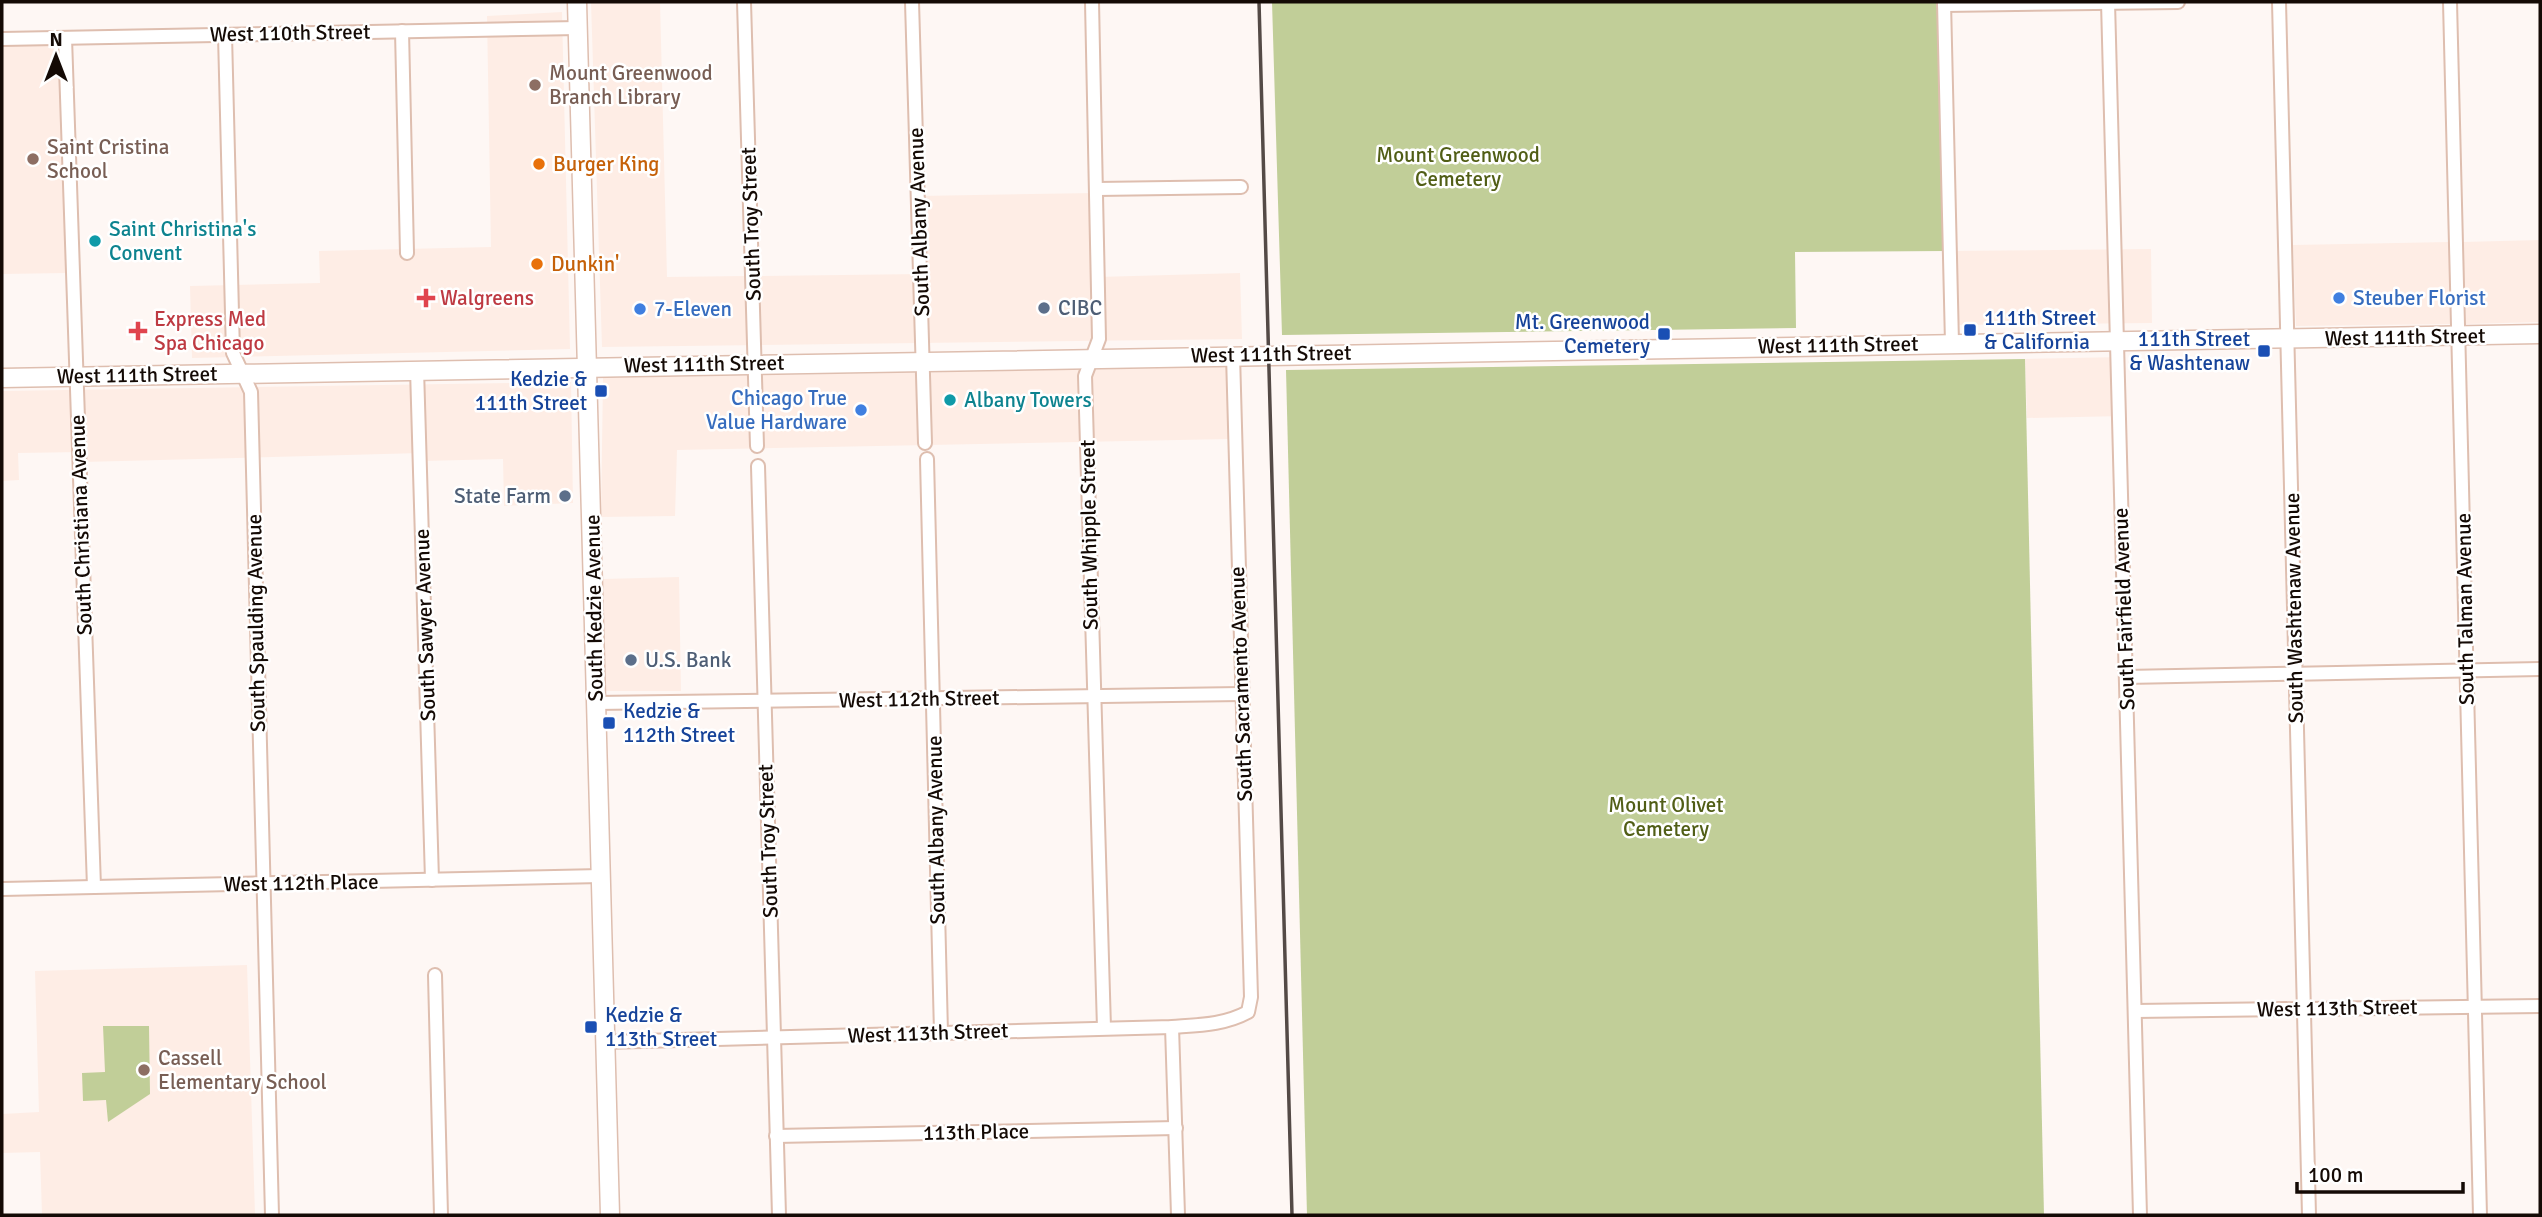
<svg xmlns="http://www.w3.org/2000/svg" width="2542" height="1217" font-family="Signika,sans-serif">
  <rect width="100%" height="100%" fill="#fef7f4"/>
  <g fill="#feede5">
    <polygon points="591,2 660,2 667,277 922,274 919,196 1095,193 1098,277 1240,273 1242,339 602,347"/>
    <polygon points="562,12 570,349 192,358 190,286 320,283 319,251 491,247 487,16"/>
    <polygon points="60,45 67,273 2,274 2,46"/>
    <polygon points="2540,240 2540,322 2466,324 2463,242"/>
    <polygon points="2449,242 2450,324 2296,326 2293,245"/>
    <polygon points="2151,249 2152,323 1946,325 1946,251"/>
    <polygon points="2123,357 2124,416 2027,418 2025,359"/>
    <polygon points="1227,367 1228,439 677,450 675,516 601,517 603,378"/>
    <polygon points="571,382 573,503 504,506 503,459 422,461 421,453 83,462 82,452 18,453 19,480 2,481 2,391"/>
    <polygon points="679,577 681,691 606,691 603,579"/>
    <polygon points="247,965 255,1214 42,1215 40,1152 2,1153 2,1114 39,1112 35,971"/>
  </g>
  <g fill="#c1ce98">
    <polygon points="1272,2 1939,2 1946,251 1795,252 1796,328 1282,335"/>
    <polygon points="2025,359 2044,1215 1307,1215 1286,370"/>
    <polygon points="103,1026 149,1026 150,1094 108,1122 106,1100 83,1101 82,1073 105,1072"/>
  </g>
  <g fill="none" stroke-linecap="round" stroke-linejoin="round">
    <g stroke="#debeaf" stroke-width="16">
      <g id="street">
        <polyline points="744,2 757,446"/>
        <polyline points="912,2 925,443"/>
        <polyline points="1092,2 1099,339 1085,376 1104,1028"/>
        <polyline points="1944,2 1952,343"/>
        <polyline points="2108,2 2140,1215"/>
        <polyline points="2279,2 2309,1215"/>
        <polyline points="2450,2 2480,1215"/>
        <polyline points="1944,5 2178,2"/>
        <polyline points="402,31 407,253"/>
        <polyline points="225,35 233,353 251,392 272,1215"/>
        <polyline points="65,38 94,887"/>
        <polyline points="2,39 578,28"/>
        <polyline points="1097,189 1241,187"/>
        <polyline points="417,369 432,880"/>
        <polyline points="927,459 941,1033"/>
        <polyline points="758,466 779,1215"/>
        <polyline points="2126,677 2540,669"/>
        <polyline points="596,703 1241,694"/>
        <polyline points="2,889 601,876"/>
        <polyline points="435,975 441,1215"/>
        <polyline points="2135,1011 2540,1006"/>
        <polyline points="1172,1027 1178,1215"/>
        <path d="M605 1042 1172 1027C1199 1025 1224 1025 1248 1012L1251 997 1233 355"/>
        <polyline points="776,1136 1176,1128"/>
      </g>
    </g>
    <g stroke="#debeaf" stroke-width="21">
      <g id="secondary">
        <polyline points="577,2 610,1215"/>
        <polyline points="2,378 2540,334"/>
      </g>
    </g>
    <use href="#street" stroke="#fff" stroke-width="12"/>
    <use href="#secondary" stroke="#fff" stroke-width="18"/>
    <polyline stroke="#544a46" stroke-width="3.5" points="1259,2 1292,1215"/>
  </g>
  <g fill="#8d6e63" stroke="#fff" stroke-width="2.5">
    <circle cx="535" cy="85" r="7"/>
    <circle cx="33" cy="159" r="7"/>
    <circle cx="144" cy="1070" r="7"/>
  </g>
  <g fill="#e8710a" stroke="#fff" stroke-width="2.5">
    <circle cx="539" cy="164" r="7"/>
    <circle cx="537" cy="264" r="7"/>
  </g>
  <g fill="#0f9aa8" stroke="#fff" stroke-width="2.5">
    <circle cx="95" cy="241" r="7"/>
    <circle cx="950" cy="400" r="7"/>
  </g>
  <g fill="#e0444e" stroke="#fff" stroke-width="2.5">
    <path d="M422.5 287.5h7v7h7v7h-7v7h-7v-7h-7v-7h7z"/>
    <path d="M134.5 320.5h7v7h7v7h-7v7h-7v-7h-7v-7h7z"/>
  </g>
  <g fill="#3f7fe0" stroke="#fff" stroke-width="2.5">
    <circle cx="2339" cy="298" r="7"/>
    <circle cx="640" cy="309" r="7"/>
    <circle cx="861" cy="410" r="7"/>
  </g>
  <g fill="#5c6f8a" stroke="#fff" stroke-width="2.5">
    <circle cx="1044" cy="308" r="7"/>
    <circle cx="565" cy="496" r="7"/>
    <circle cx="631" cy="660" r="7"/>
  </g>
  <g fill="#1a4fb4" stroke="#fff" stroke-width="2.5">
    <rect x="1963" y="323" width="14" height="14" rx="3.5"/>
    <rect x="1657" y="327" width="14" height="14" rx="3.5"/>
    <rect x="2257" y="344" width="14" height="14" rx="3.5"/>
    <rect x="594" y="384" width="14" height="14" rx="3.5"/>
    <rect x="602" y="716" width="14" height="14" rx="3.5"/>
    <rect x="584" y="1020" width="14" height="14" rx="3.5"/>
  </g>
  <g text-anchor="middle" stroke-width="5" stroke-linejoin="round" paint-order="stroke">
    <g font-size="21" fill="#140a05" stroke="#fff">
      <text transform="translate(290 33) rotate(-1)" y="7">West 110th Street</text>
      <text transform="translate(919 222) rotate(-92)" y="7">South Albany Avenue</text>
      <text transform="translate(751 224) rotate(-92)" y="7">South Troy Street</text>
      <text transform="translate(2405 337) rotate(-1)" y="7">West 111th Street</text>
      <text transform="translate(1838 345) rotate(-1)" y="7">West 111th Street</text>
      <text transform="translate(1271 354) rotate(-1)" y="7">West 111th Street</text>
      <text transform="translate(704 364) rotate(-1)" y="7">West 111th Street</text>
      <text transform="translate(137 375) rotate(-1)" y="7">West 111th Street</text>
      <text transform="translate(81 525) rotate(-92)" y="7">South Christiana Avenue</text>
      <text transform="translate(1089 535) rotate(-91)" y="7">South Whipple Street</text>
      <text transform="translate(594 608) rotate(-91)" y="7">South Kedzie Avenue</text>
      <text transform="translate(2294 608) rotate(-91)" y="7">South Washtenaw Avenue</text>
      <text transform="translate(2124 609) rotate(-92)" y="7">South Fairfield Avenue</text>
      <text transform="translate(2465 609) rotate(-91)" y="7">South Talman Avenue</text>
      <text transform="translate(256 623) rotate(-91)" y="7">South Spaulding Avenue</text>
      <text transform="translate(425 625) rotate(-92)" y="7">South Sawyer Avenue</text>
      <text transform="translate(1241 684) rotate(-92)" y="7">South Sacramento Avenue</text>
      <text transform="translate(919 699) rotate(-1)" y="7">West 112th Street</text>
      <text transform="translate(936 830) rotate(-91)" y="7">South Albany Avenue</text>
      <text transform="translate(768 841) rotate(-92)" y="7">South Troy Street</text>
      <text transform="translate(301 883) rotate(-1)" y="7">West 112th Place</text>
      <text transform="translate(2337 1008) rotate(-1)" y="7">West 113th Street</text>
      <text transform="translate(928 1033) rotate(-2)" y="7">West 113th Street</text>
      <text transform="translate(976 1132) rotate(-1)" y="7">113th Place</text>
    </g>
    <g font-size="21" fill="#785e54" stroke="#fff" text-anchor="start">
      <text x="549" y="80">Mount Greenwood<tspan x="549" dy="24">Branch Library</tspan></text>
      <text x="47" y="154">Saint Cristina<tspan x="47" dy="24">School</tspan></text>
      <text x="158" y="1065">Cassell<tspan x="158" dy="24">Elementary School</tspan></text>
    </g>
    <g font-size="21" fill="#515e16" stroke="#fff">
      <text x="1458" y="162">Mount Greenwood<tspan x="1458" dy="24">Cemetery</tspan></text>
      <text x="1666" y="812">Mount Olivet<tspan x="1666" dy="24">Cemetery</tspan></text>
    </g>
    <g font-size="21" fill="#c56008" stroke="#fff" text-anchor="start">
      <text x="553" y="171">Burger King</text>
      <text x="551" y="271">Dunkin'</text>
    </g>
    <g font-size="21" fill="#0d838f" stroke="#fff" text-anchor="start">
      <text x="109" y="236">Saint Christina's<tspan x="109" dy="24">Convent</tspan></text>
      <text x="964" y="407">Albany Towers</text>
    </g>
    <g font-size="21" fill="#be3a42" stroke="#fff" text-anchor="start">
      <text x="440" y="305">Walgreens</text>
      <text x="154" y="326">Express Med<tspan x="154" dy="24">Spa Chicago</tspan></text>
    </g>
    <g font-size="21" fill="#366cbe" stroke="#fff" text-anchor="start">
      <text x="2353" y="305">Steuber Florist</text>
      <text x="654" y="316">7-Eleven</text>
      <text x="847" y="405" text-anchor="end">Chicago True<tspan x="847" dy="24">Value Hardware</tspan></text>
    </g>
    <g font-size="21" fill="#4e5e75" stroke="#fff" text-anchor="start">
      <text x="1058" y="315">CIBC</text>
      <text x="551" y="503" text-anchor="end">State Farm</text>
      <text x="645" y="667">U.S. Bank</text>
    </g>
    <g font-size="21" fill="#164399" stroke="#fff" text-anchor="start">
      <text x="1984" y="325">111th Street<tspan x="1984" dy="24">&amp; California</tspan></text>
      <text x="1650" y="329" text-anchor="end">Mt. Greenwood<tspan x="1650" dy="24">Cemetery</tspan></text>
      <text x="2250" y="346" text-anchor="end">111th Street<tspan x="2250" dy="24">&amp; Washtenaw</tspan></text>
      <text x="587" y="386" text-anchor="end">Kedzie &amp;<tspan x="587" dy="24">111th Street</tspan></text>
      <text x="623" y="718">Kedzie &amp;<tspan x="623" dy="24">112th Street</tspan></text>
      <text x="605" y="1022">Kedzie &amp;<tspan x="605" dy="24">113th Street</tspan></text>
    </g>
  </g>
  <rect width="2542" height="1217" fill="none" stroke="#140a05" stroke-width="7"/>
  <g transform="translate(56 56)" stroke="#ffffff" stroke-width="5" paint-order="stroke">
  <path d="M0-5L12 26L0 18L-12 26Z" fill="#140a05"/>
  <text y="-10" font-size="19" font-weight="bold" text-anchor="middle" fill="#140a05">N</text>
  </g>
  <path d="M2297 1182v10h166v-10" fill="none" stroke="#140a05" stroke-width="3.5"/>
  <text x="2308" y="1182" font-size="21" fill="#140a05" stroke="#ffffff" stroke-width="5" paint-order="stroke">100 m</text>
</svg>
